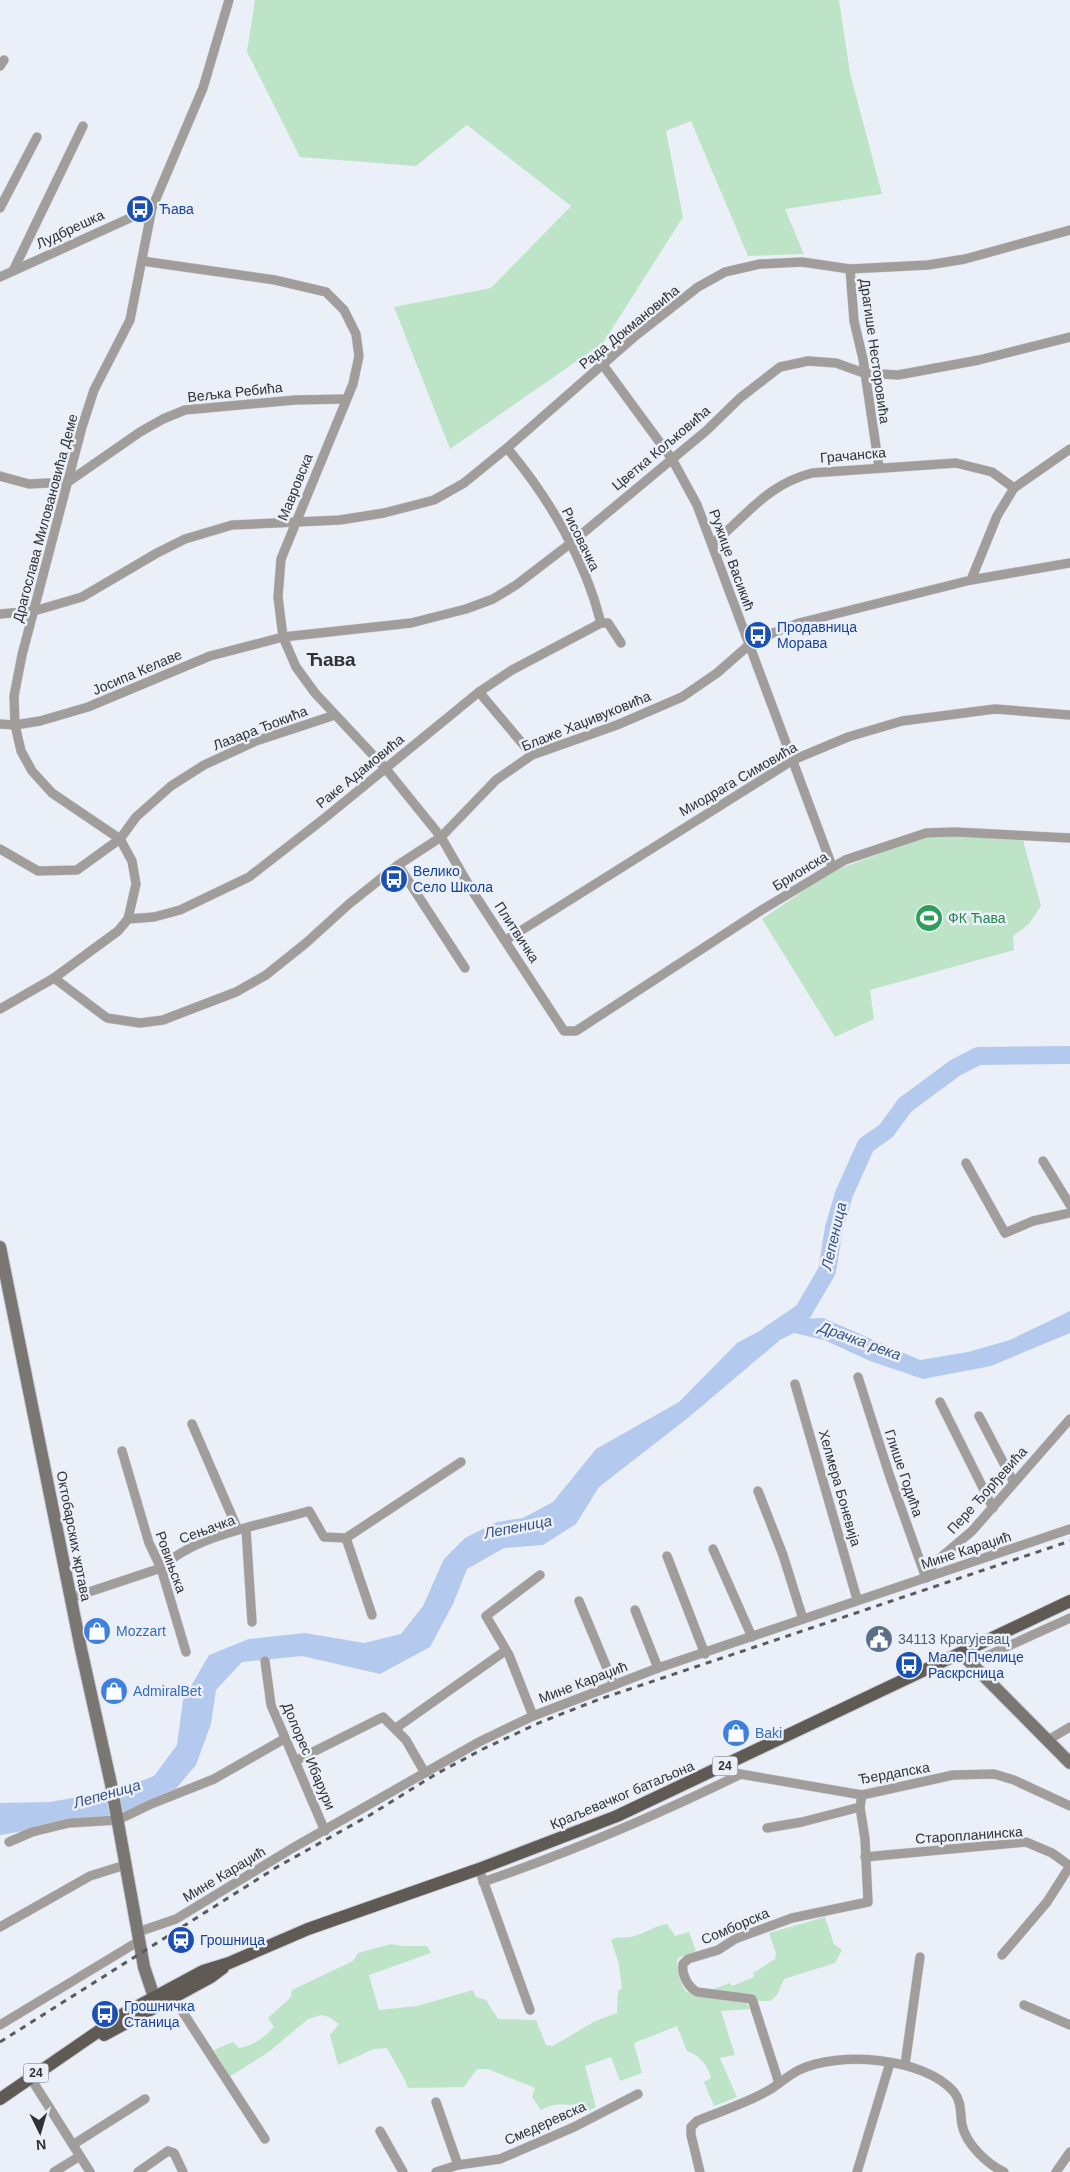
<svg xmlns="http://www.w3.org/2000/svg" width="1070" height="2172" font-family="Arial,sans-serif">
  <rect width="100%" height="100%" fill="#ebeff8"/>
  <g fill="#bee4c8">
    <polygon points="255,0 839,0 850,73 882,194 785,209 804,254 748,256 691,121 666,131 683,217 603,343 450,449 394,307 491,288 571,206 467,125 416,166 300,157 247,52"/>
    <polygon points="931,835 1023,840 1041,906 1029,924 1013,936 1014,950 870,990 874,1019 835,1037 762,919 833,871"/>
    <polygon points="825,1917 834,1944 842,1950 835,1963 784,1979 777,1995 770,2001 757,2001 748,1994 710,1990 730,1983 732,1986 754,1977 753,1973 775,1959 776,1953 769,1933"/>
    <path d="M667 1924 675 1936 689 1932 696 1951 678 1958C675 1969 680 1982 686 1992L745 2001 750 2009 721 2011 735 2055 720 2058 737 2097 714 2106 704 2082 711 2078C707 2064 700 2056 687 2051L677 2026 634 2043 642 2073 620 2081 611 2057 585 2066 596 2107 588 2111 584 2106C569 2105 554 2102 541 2110L532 2097 535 2088 488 2069H477L464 2087 408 2088C403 2074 394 2062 387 2048L374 2049 338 2065 330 2035 339 2024 329 2017 321 2015 308 2019 270 2051 229 2077 214 2050 233 2042 239 2048C255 2045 263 2038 274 2027L268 2018 291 1997 292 1990 353 1961 358 1953 391 1944 402 1946H427L431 1953 369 1975 379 2010 417 2006 473 1990 476 1997 486 2000 498 2019 536 2020 546 2045 553 2046 595 2021 617 2013 618 1991 622 1988 618 1961 611 1940C618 1936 624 1938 631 1937 644 1934 654 1926 667 1924Z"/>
  </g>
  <polygon fill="#b4c9ee" points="1070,1311 1070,1333 991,1366 923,1379 870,1361 824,1340 794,1333 780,1340 689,1417 599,1487 576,1524 543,1545 504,1548 467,1569 453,1604 430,1647 380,1674 302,1656 242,1662 216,1690 211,1724 196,1765 173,1792 124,1814 0,1835 0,1803 50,1802 117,1790 154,1776 177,1745 183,1700 209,1655 249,1639 305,1633 364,1643 401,1634 423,1606 444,1559 465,1538 497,1522 523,1518 553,1502 596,1449 679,1402 737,1343 785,1317 790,1326 798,1319 823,1318 920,1360 968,1352 1010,1340"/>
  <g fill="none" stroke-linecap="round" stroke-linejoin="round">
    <polyline stroke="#b4c9ee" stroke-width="18" points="769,1335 803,1312 827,1271 834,1228 844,1194 866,1145 886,1131 905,1105 955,1068 978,1056 1070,1055"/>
    <g stroke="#c9cdd5" stroke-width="10">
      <g id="street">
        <polyline points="0,66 4,60"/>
        <polyline points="0,208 37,137"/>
        <polyline points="142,261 275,280 326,292 344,310 356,334 359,356 353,384 281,559 278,597 283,637 296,667 315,693 386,769 441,837 471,889 564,1031 576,1031 760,911 845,860 926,833 955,832 1070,838"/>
        <polyline points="850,269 854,321 863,359 879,467"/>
        <polyline points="13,271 83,126"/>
        <polyline points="0,277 152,208"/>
        <polyline points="603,365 672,459 697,505 832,866"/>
        <path d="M507 448C549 498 585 559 601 623H608L621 643"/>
        <polyline points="0,476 29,484 68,482 140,432 163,419 185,410 295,400 345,399"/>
        <path d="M713 543C748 515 766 485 812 473L956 463 992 472 1014 488"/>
        <polyline points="971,580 1070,563"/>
        <polyline points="0,614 34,611 82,597 157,553 185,539 232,525 340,520 384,513 434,500 464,483 507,448 634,337 698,287 725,272 760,264 802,262 850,269 928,265 965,259 1070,230"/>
        <polyline points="479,692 532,755"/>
        <polyline points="0,724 15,725 40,721 88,707 210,656 283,637 411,623 466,609 493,599 516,585 571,543 706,431 740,398 780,367 808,361 836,363 864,373 898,375 979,360 1070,337"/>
        <polyline points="0,849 38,871 77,870 120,839 136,817 171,786 204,765 256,741 335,715"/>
        <polyline points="398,865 465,968"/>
        <polyline points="128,919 154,917 180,910 249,877 326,817 479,692 512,670 601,623"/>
        <polyline points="506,940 793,760 848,737 902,721 995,709 1070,715"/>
        <polyline points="54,978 107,1018 140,1023 163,1020 236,992 266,975 306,943 349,904 398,865 441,837 496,780 532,755 617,725 682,697 717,673 749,645 773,633 799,623 971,580 997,516 1014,488 1070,449"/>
        <polyline points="0,1009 54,978 118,931 128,919 136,884 132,861 120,839 52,793 32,771 21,751 15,725 14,696 22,655 82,427 94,390 130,320 152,208 203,88 229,0"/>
        <polyline points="1043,1161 1070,1205"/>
        <polyline points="966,1163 1005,1233 1033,1221 1070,1213"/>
        <polyline points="858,1377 889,1474 926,1578"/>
        <polyline points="795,1384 857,1599"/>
        <polyline points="940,1402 993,1508"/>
        <polyline points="979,1416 1013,1481"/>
        <polyline points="192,1424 238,1530"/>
        <polyline points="122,1451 149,1543 161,1568 186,1652"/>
        <polyline points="758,1491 783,1555 803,1619"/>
        <polyline points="246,1529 252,1622"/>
        <polyline points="346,1538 372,1615"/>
        <polyline points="713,1549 752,1637"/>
        <polyline points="667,1556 705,1654"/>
        <polyline points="926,1578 933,1564 972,1531 1070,1419"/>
        <path d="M71 1598 161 1568C196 1534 263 1525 309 1511L324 1537 346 1538 461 1462"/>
        <polyline points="579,1601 614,1685"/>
        <polyline points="635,1610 658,1668"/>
        <polyline points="265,1661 271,1705 325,1831"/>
        <polyline points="971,1663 1070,1618"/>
        <polyline points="533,1716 509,1655 486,1616 540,1575"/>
        <polyline points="396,1728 505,1651"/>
        <polyline points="1048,1740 1070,1727"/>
        <polyline points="295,1761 383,1717 406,1740 425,1773"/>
        <polyline points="717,1770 862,1795 953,1775 994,1774 1014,1780 1070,1806"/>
        <polyline points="767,1828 802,1822 860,1807"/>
        <polyline points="9,1842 32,1832 69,1823 118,1820 151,1804 214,1779 284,1739"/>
        <polyline points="865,1857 1026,1842 1052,1853 1070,1866"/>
        <polyline points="479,1869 530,2010"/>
        <path d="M483 1882C571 1852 655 1816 739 1775"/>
        <polyline points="0,1927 90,1876 125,1865"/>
        <polyline points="138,1932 176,1919 291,1849 479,1742 533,1716 658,1668 1070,1529"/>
        <polyline points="1002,1955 1047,1902 1070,1866"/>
        <polyline points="173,1997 265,2139"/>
        <polyline points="1024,2005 1070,2025"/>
        <polyline points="0,2025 139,1941"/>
        <polyline points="905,2065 920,1957"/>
        <polyline points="30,2077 90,2172"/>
        <path d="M779 2083 752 1999 697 1992C688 1987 681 1974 683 1964L688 1959 718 1950 735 1939 792 1918 868 1902 865 1839 860 1807 862 1795"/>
        <polyline points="436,2102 458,2165"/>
        <polyline points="380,2131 403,2172"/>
        <polyline points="74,2144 145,2099"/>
        <polyline points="54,2172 80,2156"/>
        <polyline points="138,2172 168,2151 174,2153 183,2172"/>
        <polyline points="436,2172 458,2165 500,2159 574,2127 638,2094"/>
        <path d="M700 2172 691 2135V2127L697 2121C721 2111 748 2103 771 2089 780 2083 789 2075 799 2070 838 2051 924 2057 954 2092 962 2102 960 2114 962 2125 966 2144 987 2164 1004 2172"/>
        <polyline points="857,2172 890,2063"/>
        <polyline points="1056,2172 1070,2152"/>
      </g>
    </g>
    <g stroke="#c9cdd5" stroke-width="14">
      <g id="secondary">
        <polyline points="0,1247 81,1649 111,1784 144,1967 157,2006"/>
        <polyline points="961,1653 1070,1763"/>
      </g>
    </g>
    <g stroke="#c9cdd5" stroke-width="14">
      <g id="primary">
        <polyline points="104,2035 211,1977 223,1968"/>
        <polyline points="0,2099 125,2013 203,1971 229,1963 308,1929 479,1869 617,1816 1070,1601"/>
      </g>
    </g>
    <use href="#street" stroke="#a09d9a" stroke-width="9"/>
    <use href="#secondary" stroke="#7a7672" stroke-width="12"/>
    <use href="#primary" stroke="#605a55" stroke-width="12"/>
    <polyline stroke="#585b5f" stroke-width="3" stroke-dasharray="6 6" stroke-linecap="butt" points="0,2042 277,1867 370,1815 436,1774 483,1749 541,1722 600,1699 1070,1541"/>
  </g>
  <defs>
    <g id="bus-disc" transform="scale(1.4375)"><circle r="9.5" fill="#1a4fb4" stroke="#ebeff8"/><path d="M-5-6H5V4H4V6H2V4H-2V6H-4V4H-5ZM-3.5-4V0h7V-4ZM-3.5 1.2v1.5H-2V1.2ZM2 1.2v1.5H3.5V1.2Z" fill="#fff"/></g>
    <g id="stadium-disc" transform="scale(1.4375)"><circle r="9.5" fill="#2e9e5b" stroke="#ebeff8"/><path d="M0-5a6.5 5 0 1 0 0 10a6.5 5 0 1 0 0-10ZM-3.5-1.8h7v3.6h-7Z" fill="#fff"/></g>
    <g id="shop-disc" transform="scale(1.4375)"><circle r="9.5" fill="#3f7fe0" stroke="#ebeff8"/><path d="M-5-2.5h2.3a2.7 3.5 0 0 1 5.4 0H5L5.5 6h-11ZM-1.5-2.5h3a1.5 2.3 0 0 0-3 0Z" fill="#fff"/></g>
    <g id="civic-disc" transform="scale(1.4375)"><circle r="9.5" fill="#5c6f8a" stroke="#ebeff8"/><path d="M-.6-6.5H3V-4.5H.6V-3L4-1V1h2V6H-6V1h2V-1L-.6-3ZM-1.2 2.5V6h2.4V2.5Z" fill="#fff"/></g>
    <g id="station-disc" transform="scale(1.4375)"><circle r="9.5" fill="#1a4fb4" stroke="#ebeff8"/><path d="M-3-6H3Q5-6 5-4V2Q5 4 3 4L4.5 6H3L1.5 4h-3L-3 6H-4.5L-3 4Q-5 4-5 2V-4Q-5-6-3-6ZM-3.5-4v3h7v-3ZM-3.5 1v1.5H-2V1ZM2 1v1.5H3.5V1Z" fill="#fff"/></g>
  </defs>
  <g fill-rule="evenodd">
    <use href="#bus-disc" x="140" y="209"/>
    <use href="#bus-disc" x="758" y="635"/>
    <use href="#bus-disc" x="394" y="879"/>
    <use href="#stadium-disc" x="929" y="918"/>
    <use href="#shop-disc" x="97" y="1631"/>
    <use href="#civic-disc" x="879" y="1639"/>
    <use href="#bus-disc" x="909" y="1665"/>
    <use href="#shop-disc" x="114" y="1691"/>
    <use href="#shop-disc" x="736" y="1733"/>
    <use href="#station-disc" x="181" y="1940"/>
    <use href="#bus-disc" x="105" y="2014"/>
  </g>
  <g text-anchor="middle" stroke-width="5" stroke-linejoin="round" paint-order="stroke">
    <g fill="#ebeff8" stroke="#686b70" stroke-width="1">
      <rect x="712.5" y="1756.5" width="25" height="19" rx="4"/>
      <rect x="23.5" y="2063.5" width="25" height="19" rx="4"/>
    </g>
    <g font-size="12" font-weight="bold" fill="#303235">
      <text x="725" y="1770">24</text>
      <text x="36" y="2077">24</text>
    </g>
    <g font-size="14" fill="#164399" stroke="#ebeff8" text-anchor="start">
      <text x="159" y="214">Ћава</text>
      <text x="777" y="632">Продавница<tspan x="777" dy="16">Морава</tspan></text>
      <text x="413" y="876">Велико<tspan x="413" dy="16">Село Школа</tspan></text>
      <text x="928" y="1662">Мале Пчелице<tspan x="928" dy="16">Раскрсница</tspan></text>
      <text x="200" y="1945">Грошница</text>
      <text x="124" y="2011">Грошничка<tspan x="124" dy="16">Станица</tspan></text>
    </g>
    <g font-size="14" fill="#303235" stroke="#ebeff8">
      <text transform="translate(70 229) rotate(-25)" y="5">Лудбрешка</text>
      <text transform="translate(629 327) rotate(-39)" y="5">Рада Докмановића</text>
      <text transform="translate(875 351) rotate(82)" y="5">Драгише Несторовића</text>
      <text transform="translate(235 392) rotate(-6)" y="5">Вељка Ребића</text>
      <text transform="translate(661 448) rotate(-40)" y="5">Цветка Кољковића</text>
      <text transform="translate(853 455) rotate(-5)" y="5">Грачанска</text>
      <text transform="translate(295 487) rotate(-68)" y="5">Мавровска</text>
      <text transform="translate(45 518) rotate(-75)" y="5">Драгослава Миловановића Деме</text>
      <text transform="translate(581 539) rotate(64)" y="5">Рисовачка</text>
      <text transform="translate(732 560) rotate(70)" y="5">Ружице Васикић</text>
      <text transform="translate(137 672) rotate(-23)" y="5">Јосипа Келаве</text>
      <text transform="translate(586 721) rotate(-22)" y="5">Блаже Хаџивуковића</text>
      <text transform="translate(260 728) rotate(-21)" y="5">Лазара Ђокића</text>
      <text transform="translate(360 771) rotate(-39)" y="5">Раке Адамовића</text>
      <text transform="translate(738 779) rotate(-30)" y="5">Миодрага Симовића</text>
      <text transform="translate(800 871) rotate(-31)" y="5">Брионска</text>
      <text transform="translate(517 932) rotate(57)" y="5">Плитвичка</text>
      <text transform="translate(904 1473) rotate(71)" y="5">Глише Годића</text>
      <text transform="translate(840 1488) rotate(74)" y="5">Хелмера Боневија</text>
      <text transform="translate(987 1490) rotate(-48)" y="5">Пере Ђорђевића</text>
      <text transform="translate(207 1529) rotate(-20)" y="5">Сењачка</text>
      <text transform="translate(74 1536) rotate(79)" y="5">Октобарских жртава</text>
      <text transform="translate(966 1550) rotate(-18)" y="5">Мине Караџић</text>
      <text transform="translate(171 1562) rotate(70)" y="5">Ровињска</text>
      <text transform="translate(583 1682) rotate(-21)" y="5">Мине Караџић</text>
      <text transform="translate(309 1756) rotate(67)" y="5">Долорес Ибарури</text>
      <text transform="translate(894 1773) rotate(-10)" y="5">Ђердапска</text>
      <text transform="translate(622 1795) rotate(-23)" y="5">Краљевачког батаљона</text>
      <text transform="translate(969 1835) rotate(-4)" y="5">Старопланинска</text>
      <text transform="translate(224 1874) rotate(-31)" y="5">Мине Караџић</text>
      <text transform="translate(735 1926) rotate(-23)" y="5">Сомборска</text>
      <text transform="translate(545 2123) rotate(-24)" y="5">Смедеревска</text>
    </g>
    <g font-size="14" fill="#27864d" stroke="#ebeff8" text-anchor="start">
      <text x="948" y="923">ФК Ћава</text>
    </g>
    <g font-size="14" fill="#366cbe" stroke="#ebeff8" text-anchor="start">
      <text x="116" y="1636">Mozzart</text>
      <text x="133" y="1696">AdmiralBet</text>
      <text x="755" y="1738">Baki</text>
    </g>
    <g font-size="14" fill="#4e5e75" stroke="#ebeff8" text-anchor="start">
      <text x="898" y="1644">34113 Крагујевац</text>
    </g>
    <g font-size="15" font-style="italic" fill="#385383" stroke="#ebeff8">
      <text transform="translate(834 1236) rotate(-77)" y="5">Лепеница</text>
      <text transform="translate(860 1341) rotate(20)" y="5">Драчка река</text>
      <text transform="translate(518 1527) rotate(-11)" y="5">Лепеница</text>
      <text transform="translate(107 1794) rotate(-16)" y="5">Лепеница</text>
    </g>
    <g font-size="19" font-weight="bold" fill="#303235" stroke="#ebeff8">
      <text x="331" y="666">Ћава</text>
    </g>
  </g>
  <g transform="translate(40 2132) rotate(175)" stroke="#ebeff8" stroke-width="4" paint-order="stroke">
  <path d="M0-4L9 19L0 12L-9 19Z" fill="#303235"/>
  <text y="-8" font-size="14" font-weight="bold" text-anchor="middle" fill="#303235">N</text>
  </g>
</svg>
